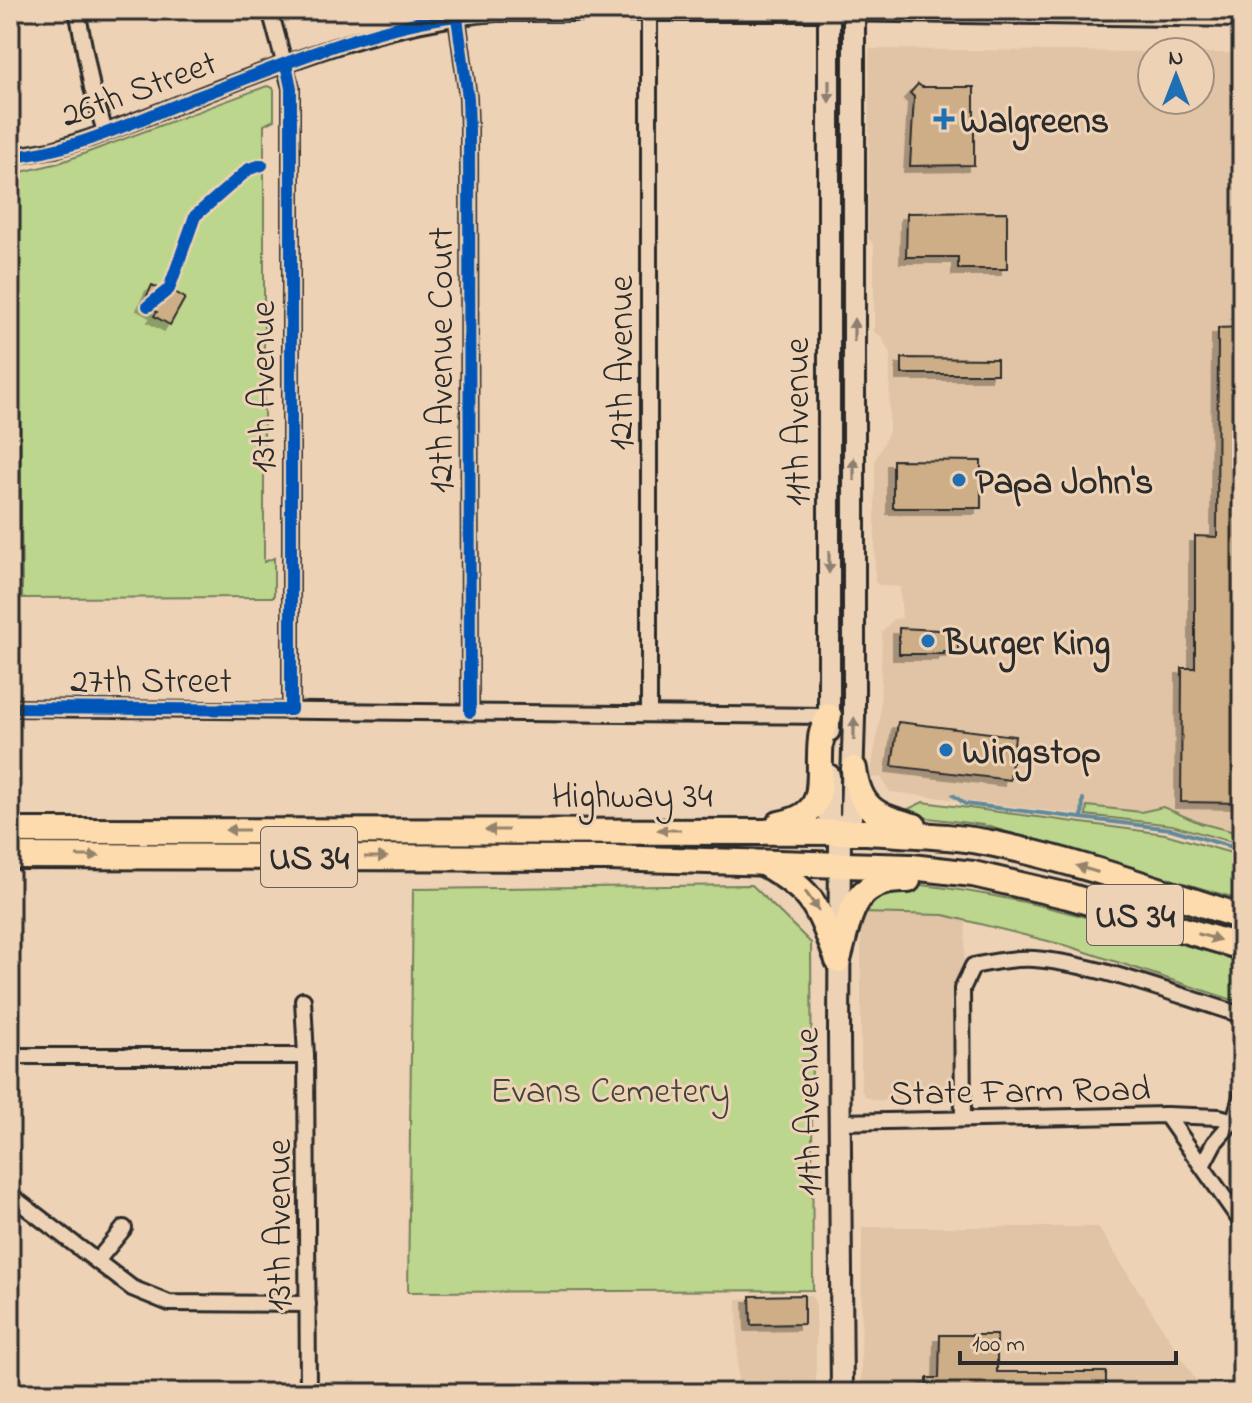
<svg xmlns="http://www.w3.org/2000/svg" width="1252" height="1403" font-family="'Indie Flower',sans-serif">
  <defs>
    <filter id="shadow"><feDropShadow dx="-6" dy="6" stdDeviation="0" flood-color="#0004"/></filter>
  </defs>
  <rect width="100%" height="100%" fill="#eed2b5"/>
  <filter id="ink" filterUnits="userSpaceOnUse"><feTurbulence type="fractalNoise" baseFrequency=".0125" numOctaves="2"/><feDisplacementMap in="SourceGraphic" scale="16" xChannelSelector="R" yChannelSelector="G"/><feConvolveMatrix kernelMatrix="1 2 1 2 8 2 1 2 1" color-interpolation-filters="sRGB"/></filter>
  <g filter="url(#ink)">
    <g fill="#e0c4a5">
      <polygon points="869,49 1152,52 1152,100 1200,100 1200,53 1242,53 1242,841 1172,825 890,792 881,777 870,778 880,718 882,632 894,619 902,618 900,587 879,585 875,582 875,461 889,432 890,353 881,336 874,332 874,246 868,238"/>
      <polygon points="861,911 944,915 966,921 964,967 951,1002 953,1100 874,1100 865,1096 861,1089"/>
      <polygon points="862,1227 1098,1227 1204,1393 861,1393"/>
      <polygon points="811,1295 816,1305 816,1393 738,1393 737,1299"/>
    </g>
    <g fill="#bdd68d" stroke="#74805c" stroke-width="2">
      <polygon points="267,86 273,88 274,91 274,120 264,125 264,562 274,558 274,597 22,598 17,173 59,163"/>
      <polygon points="923,802 1165,834 1242,856 1242,900 983,825 898,814"/>
      <polygon points="1087,806 1141,812 1163,807 1200,823 1242,834 1242,845 1172,825 1086,815"/>
      <path d="M912 884C1028 895 1130 931 1242 960V1003L1068 946 944 915 861 913 866 901Z"/>
      <polygon points="752,885 811,943 813,1290 408,1292 413,889"/>
    </g>
    <g fill="none" stroke-linecap="round" stroke-linejoin="round">
      <g stroke="#608a9b" stroke-width="4">
        <polyline points="953,795 965,804 1171,829 1242,850"/>
        <polyline points="1082,818 1083,799"/>
      </g>
    </g>
    <g fill="#cdae87" stroke="#2b2b2b" stroke-width="2" filter="url(#shadow)">
      <polygon points="918,84 922,87 974,87 974,165 910,166 914,97 910,93"/>
      <polygon points="1007,212 1007,269 958,269 958,257 906,257 907,213"/>
      <polygon points="152,285 164,291 168,288 185,298 170,325 154,316 157,312 143,304"/>
      <polygon points="1242,327 1242,803 1181,802 1182,668 1195,668 1195,536 1217,537 1218,328"/>
      <polygon points="902,358 997,359 997,374 902,374"/>
      <polygon points="893,460 981,461 981,508 893,508"/>
      <polygon points="899,628 958,631 958,651 944,651 944,654 899,654"/>
      <polygon points="898,722 1015,736 1010,780 892,766"/>
      <polygon points="804,1295 804,1324 751,1325 750,1296"/>
      <polygon points="940,1335 997,1335 997,1372 1106,1372 1106,1393 927,1393 927,1378 939,1378"/>
    </g>
    <g fill="none" stroke-linecap="round" stroke-linejoin="round">
      <g stroke="#2b2b2b" stroke-width="20">
        <g id="street">
          <polyline points="77,10 92,88 105,132"/>
          <polyline points="270,10 291,88 291,710"/>
          <polyline points="456,10 468,98 469,129 470,712"/>
          <polyline points="649,14 649,712"/>
          <path d="M10 157 55 149 90 138C223 90 354 25 496 13H829L1242 19"/>
          <polyline points="10,708 829,716"/>
          <polyline points="303,1000 306,1056 308,1393"/>
          <polyline points="10,1056 306,1056"/>
          <polyline points="1166,1115 1242,1223"/>
          <path d="M963 1118 962 989 973 966C993 962 1013 958 1034 959 1099 964 1179 996 1242 1015"/>
          <polyline points="840,1122 1166,1115 1219,1117 1242,1123"/>
          <polyline points="1203,1164 1214,1143 1234,1120 1242,1094"/>
          <polyline points="10,1195 132,1288 169,1303 308,1304"/>
          <polyline points="97,1261 124,1228"/>
        </g>
      </g>
      <g stroke="#2b2b2b" stroke-width="26">
        <g id="secondary">
          <polyline points="829,10 829,731"/>
          <polyline points="829,775 829,818 840,831"/>
          <polyline points="842,1393 839,1035 840,831 851,818 854,717 854,10"/>
        </g>
      </g>
      <g stroke="#2b2b2b" stroke-width="30">
        <g id="highway">
          <path d="M854 769C859 810 877 816 914 826"/>
          <path d="M779 824C833 814 816 780 821 739 821 731 826 723 829 716"/>
          <path d="M10 831 867 832C909 835 953 835 995 844 1079 862 1160 891 1242 917"/>
          <polyline points="10,856 608,858 911,867 973,874 1068,896 1242,947"/>
          <path d="M763 863C816 894 816 904 838 960"/>
          <path d="M838 960C851 914 851 878 908 880"/>
        </g>
      </g>
      <use href="#street" stroke="#eed2b5" stroke-width="14"/>
      <use href="#secondary" stroke="#eed2b5" stroke-width="20"/>
      <use href="#highway" stroke="#fedbac" stroke-width="24"/>
      <g stroke="#eed2b5" stroke-width="17">
        <g id="cycleway">
          <polyline points="456,10 468,98 469,129 470,712"/>
          <path d="M10 157C72 152 132 122 189 100 276 68 364 28 456 16 492 11 529 13 566 13"/>
          <polyline points="148,306 169,289 195,216 249,169 262,165"/>
          <polyline points="10,708 291,710 291,88 286,64"/>
        </g>
      </g>
      <use href="#cycleway" stroke="#0057b8" stroke-width="12"/>
    </g>
    <defs><path id="oneway-solid" d="M-6-.8H1V-3.2L6.5 0L1 3.2V.8H-6Z" transform="scale(2)"/></defs>
    <g fill="#8c7e70">
      <use href="#oneway-solid" transform="translate(829 91) rotate(90)"/>
      <use href="#oneway-solid" transform="translate(854 330) rotate(-90)"/>
      <use href="#oneway-solid" transform="translate(854 469) rotate(-91)"/>
      <use href="#oneway-solid" transform="translate(829 562) rotate(90)"/>
      <use href="#oneway-solid" transform="translate(854 729) rotate(-89)"/>
    </g>
    <g fill="#94836c">
      <use href="#oneway-solid" transform="translate(237 830) rotate(180)"/>
      <use href="#oneway-solid" transform="translate(497 830) rotate(180)"/>
      <use href="#oneway-solid" transform="translate(669 830) rotate(180)"/>
      <use href="#oneway-solid" transform="translate(88 856)"/>
      <use href="#oneway-solid" transform="translate(376 857)"/>
      <use href="#oneway-solid" transform="translate(1087 869) rotate(-163)"/>
      <use href="#oneway-solid" transform="translate(812 901) rotate(55)"/>
      <use href="#oneway-solid" transform="translate(1209 937) rotate(16)"/>
    </g>
  </g>
  <g fill="#1f6fb2" stroke="#eed2b5" stroke-width="3">
    <path d="M940 107h8v8h8v8h-8v8h-8v-8h-8v-8h8z"/>
    <circle cx="959" cy="480" r="8"/>
    <circle cx="928" cy="641" r="8"/>
    <circle cx="946" cy="750" r="8"/>
  </g>
  <g text-anchor="middle" stroke-width="6" stroke-linejoin="round" paint-order="stroke">
    <g fill="#eed2b5" stroke="#665d54" stroke-width="2">
      <rect x="261" y="827" width="96" height="60" rx="6"/>
      <rect x="1087" y="885" width="96" height="60" rx="6"/>
    </g>
    <g font-size="34" font-weight="bold" fill="#2b2b2b">
      <text x="309" y="869">US 34</text>
      <text x="1135" y="927">US 34</text>
    </g>
    <g font-size="36" fill="#2b2b2b" stroke="#eed2b5">
      <text transform="translate(138 87) rotate(-20)" y="13">26th Street</text>
      <text transform="translate(439 360) rotate(-90)" y="13">12th Avenue Court</text>
      <text transform="translate(619 363) rotate(-90)" y="13">12th Avenue</text>
      <text transform="translate(261 387) rotate(-90)" y="13">13th Avenue</text>
      <text transform="translate(795 422) rotate(-90)" y="13">11th Avenue</text>
      <text x="151" y="692">27th Street</text>
      <text x="632" y="807">Highway 34</text>
      <text transform="translate(1020 1089) rotate(-1)" y="13">State Farm Road</text>
      <text transform="translate(806 1112) rotate(-91)" y="13">11th Avenue</text>
      <text transform="translate(277 1225) rotate(-90)" y="13">13th Avenue</text>
    </g>
    <g font-size="36" font-weight="bold" fill="#2b2b2b" stroke="#eed2b5" text-anchor="start">
      <text x="960" y="132">Walgreens</text>
      <text x="975" y="493">Papa John's</text>
      <text x="944" y="654">Burger King</text>
      <text x="962" y="763">Wingstop</text>
    </g>
    <g font-size="36" fill="#41453a" stroke="#eed2b5">
      <text x="610" y="1102">Evans Cemetery</text>
    </g>
  </g>
  <rect width="1252" height="1403" fill="none" stroke="#eed2b5" stroke-width="40"/>
  <rect x="20" y="20" width="1212" height="1363" fill="none" stroke="#2b2b2b" stroke-width="3" filter="url(#ink)"/>
  <g transform="translate(1176 76)"><circle r="38" fill="#eed2b5" stroke="#a08f7e" stroke-width="2"/>
  <path d="M0-6L14 30L0 20L-14 30Z" fill="#1f6fb2"/>
  <text y="-12" font-size="22" font-weight="bold" text-anchor="middle" fill="#2b2b2b">N</text>
  </g>
  <path d="M960 1351v12h216v-12" fill="none" stroke="#2b2b2b" stroke-width="4"/>
  <text x="972" y="1351" font-size="24" fill="#2b2b2b" stroke="#eed2b5" stroke-width="6" paint-order="stroke">100 m</text>
</svg>
